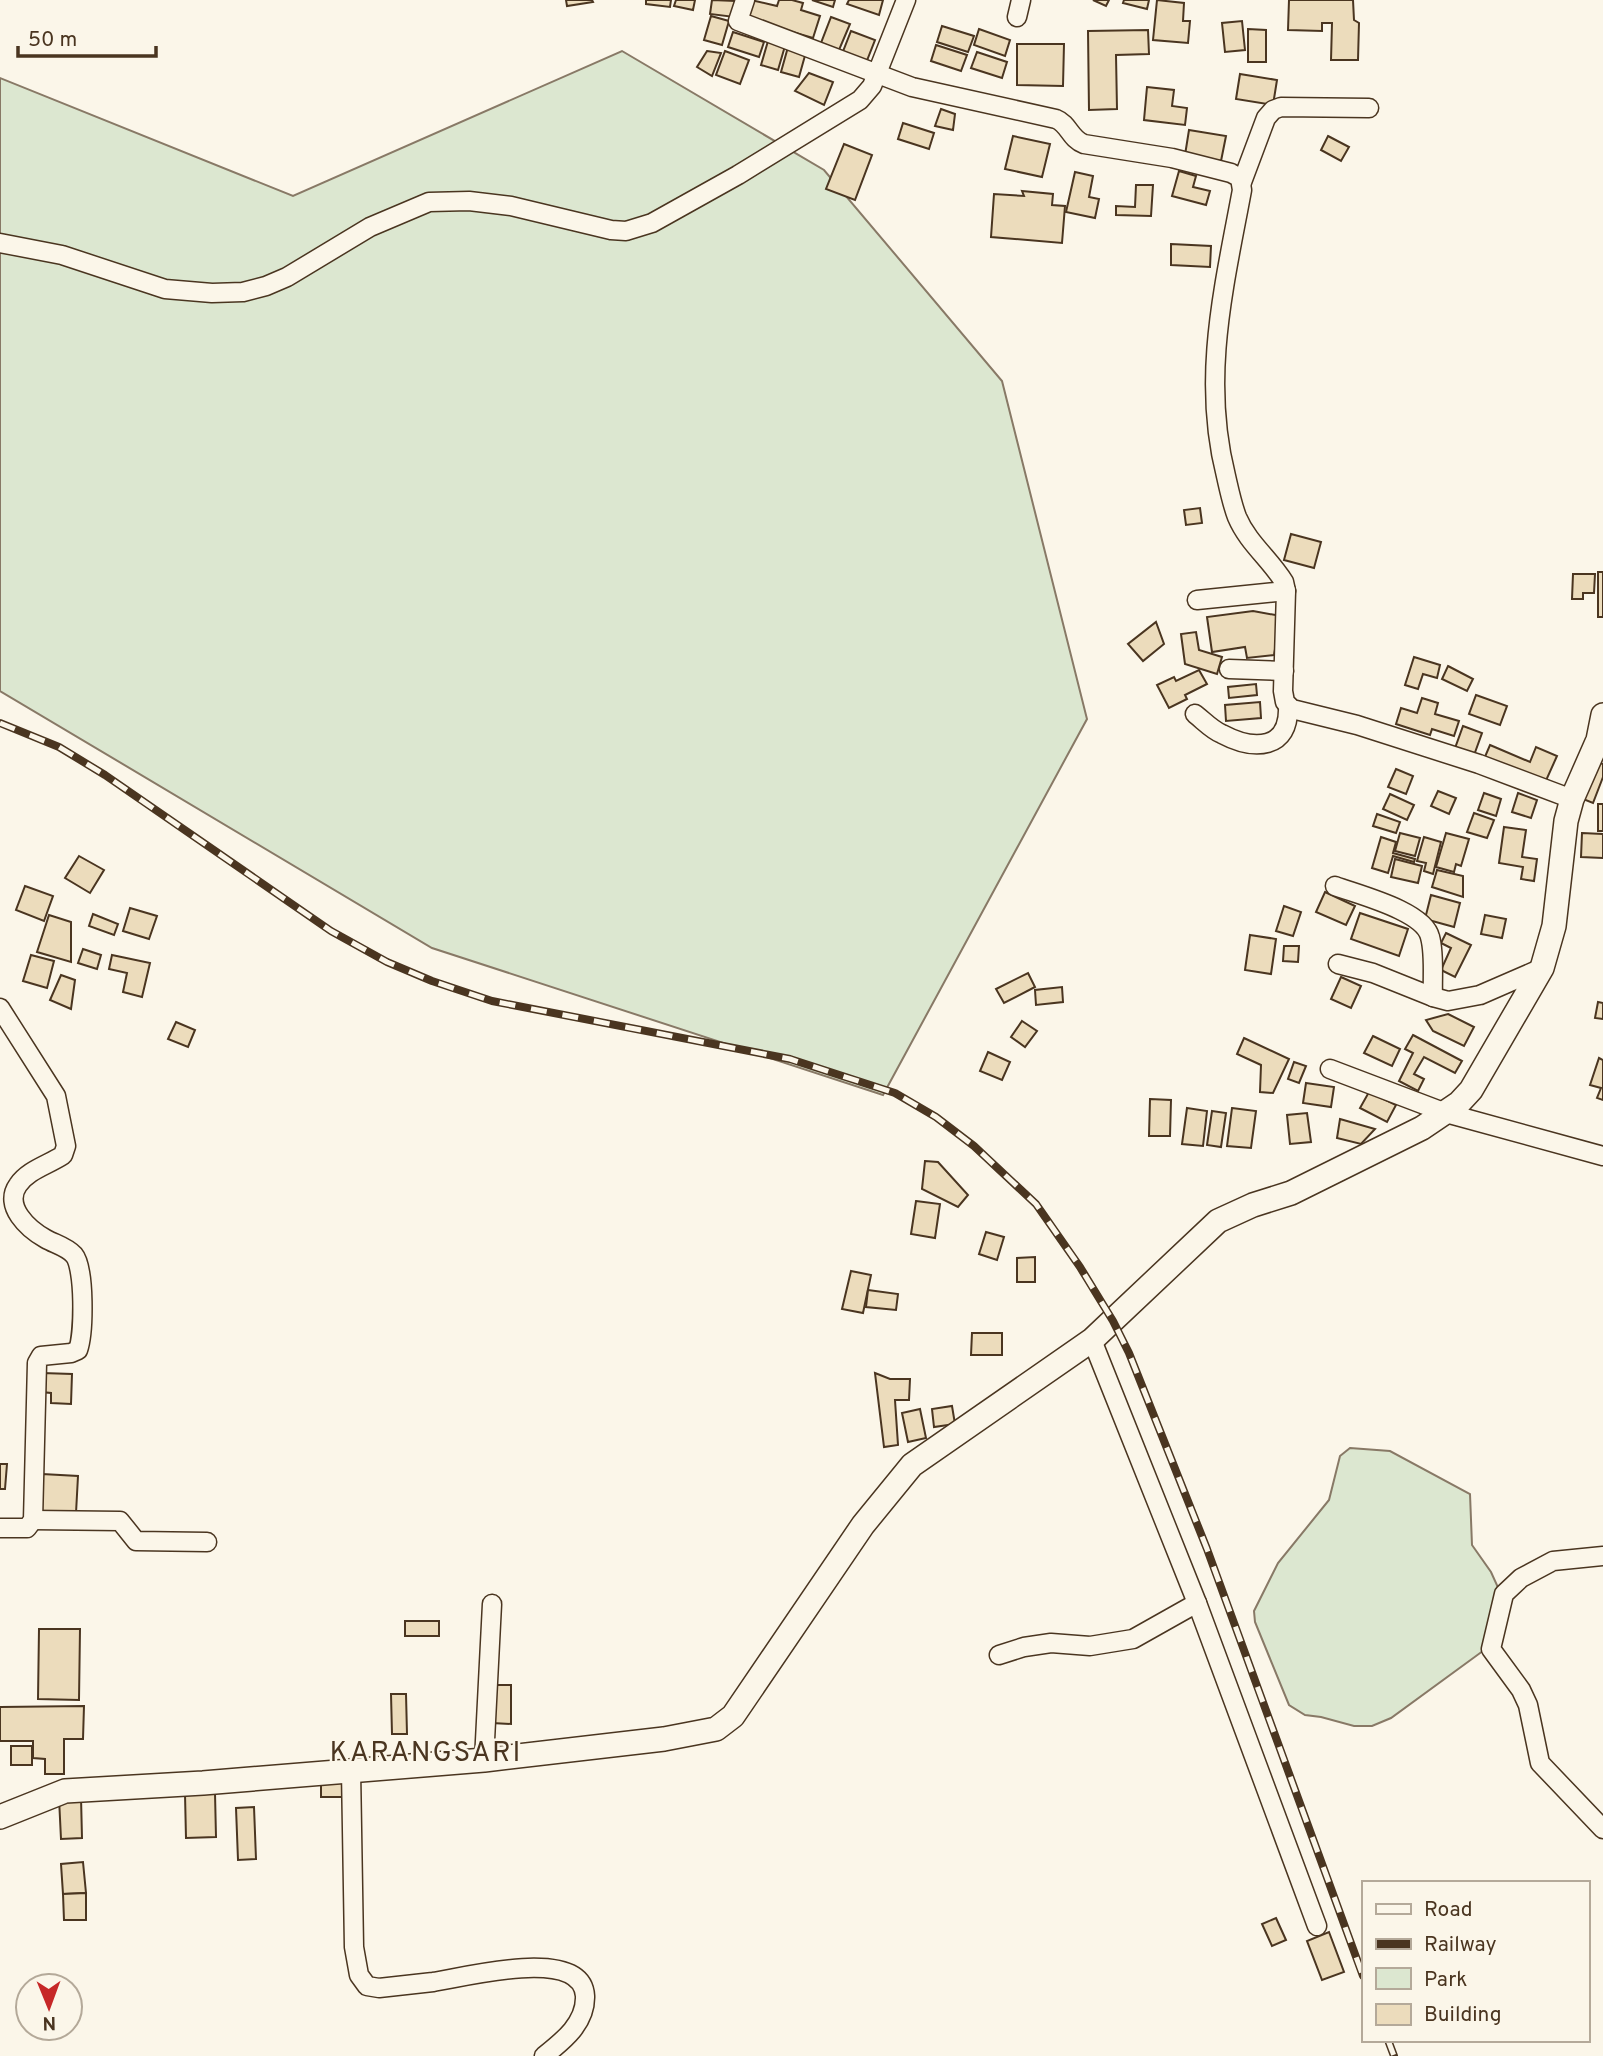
<svg xmlns="http://www.w3.org/2000/svg" width="1603" height="2056" font-family="Overpass,sans-serif">
  <rect width="100%" height="100%" fill="#fbf6e9"/>
  <g fill="#dce7d0" stroke="#887966" stroke-width="2">
    <polygon points="622,51 824,170 1002,381 1087,719 883,1095 432,948 0,691 0,78 293,196"/>
    <polygon points="1350,1448 1390,1451 1470,1494 1472,1545 1491,1572 1501,1594 1487,1648 1391,1718 1372,1726 1354,1726 1321,1717 1305,1715 1289,1705 1255,1622 1254,1611 1278,1563 1329,1500 1340,1456"/>
  </g>
  <g fill="#ecdcbc" stroke="#4a3520" stroke-width="2">
    <polygon points="566,0 592,0 593,2 567,6"/>
    <polygon points="646,0 671,0 670,7 646,4"/>
    <polygon points="676,0 695,0 693,10 674,6"/>
    <polygon points="712,0 736,1 734,17 710,14"/>
    <polygon points="751,0 777,6 779,0 792,0 803,3 801,10 820,16 813,38 745,18"/>
    <polygon points="812,0 835,0 833,7"/>
    <polygon points="849,0 883,0 879,15 847,4"/>
    <polygon points="1093,0 1109,0 1106,6"/>
    <polygon points="1124,0 1149,0 1147,9 1123,3"/>
    <polygon points="1157,0 1184,3 1183,21 1190,21 1188,43 1153,40"/>
    <polygon points="1289,0 1353,0 1354,20 1359,23 1358,60 1331,60 1332,23 1322,23 1322,31 1288,30"/>
    <polygon points="711,16 729,21 722,45 704,40"/>
    <polygon points="831,17 850,24 839,50 821,43"/>
    <polygon points="1242,21 1245,50 1225,52 1222,23"/>
    <polygon points="942,26 974,36 968,52 937,42"/>
    <polygon points="979,29 1010,40 1005,56 974,45"/>
    <polygon points="1248,29 1266,30 1266,62 1248,62"/>
    <polygon points="1148,30 1149,54 1116,55 1117,109 1089,110 1088,31"/>
    <polygon points="851,31 875,40 866,63 842,54"/>
    <polygon points="733,32 764,42 759,57 728,47"/>
    <polygon points="768,41 785,46 778,70 761,65"/>
    <polygon points="1017,44 1064,44 1063,86 1017,85"/>
    <polygon points="936,45 967,55 961,71 931,61"/>
    <polygon points="788,47 806,52 799,77 781,72"/>
    <polygon points="707,51 721,53 712,76 697,67"/>
    <polygon points="725,51 749,60 740,84 716,75"/>
    <polygon points="977,52 1007,62 1002,78 971,68"/>
    <polygon points="809,73 833,82 824,105 795,91"/>
    <polygon points="1240,74 1277,80 1273,105 1236,99"/>
    <polygon points="1147,87 1174,90 1172,106 1187,108 1185,125 1144,120"/>
    <polygon points="941,109 955,114 953,130 935,126"/>
    <polygon points="903,123 934,133 929,149 898,139"/>
    <polygon points="1189,130 1226,136 1221,161 1185,155"/>
    <polygon points="1013,136 1050,144 1042,177 1005,169"/>
    <polygon points="1328,136 1349,147 1341,161 1321,150"/>
    <polygon points="844,144 872,155 855,200 826,189"/>
    <polygon points="1179,171 1196,176 1193,187 1210,191 1206,205 1172,196"/>
    <polygon points="1075,172 1093,176 1089,197 1099,199 1095,218 1066,212"/>
    <polygon points="1136,185 1153,185 1151,216 1116,215 1116,206 1135,207"/>
    <polygon points="1022,191 1053,194 1052,205 1065,206 1062,243 991,237 994,194 1024,196"/>
    <polygon points="1171,244 1211,246 1210,267 1171,265"/>
    <polygon points="1200,508 1202,523 1186,525 1184,510"/>
    <polygon points="1291,534 1321,542 1314,568 1284,560"/>
    <rect x="1598" y="572" width="5" height="45"/>
    <polygon points="1573,574 1595,574 1594,593 1583,593 1583,599 1572,599"/>
    <polygon points="1253,611 1281,616 1274,655 1247,658 1245,647 1212,652 1207,617"/>
    <polygon points="1156,622 1164,644 1143,661 1128,644"/>
    <polygon points="1196,632 1199,650 1222,657 1217,674 1185,664 1181,634"/>
    <polygon points="1414,657 1440,665 1437,678 1423,674 1418,689 1405,685"/>
    <polygon points="1448,666 1473,679 1467,691 1442,679"/>
    <polygon points="1199,670 1207,684 1185,695 1187,699 1169,708 1157,685 1174,677 1176,681"/>
    <polygon points="1256,684 1257,695 1229,698 1228,687"/>
    <polygon points="1476,695 1507,706 1500,725 1469,714"/>
    <polygon points="1422,698 1438,703 1435,714 1459,721 1454,736 1432,729 1430,735 1396,724 1401,708 1417,713"/>
    <polygon points="1260,702 1261,718 1226,721 1225,705"/>
    <polygon points="1463,726 1482,733 1473,758 1454,751"/>
    <polygon points="1490,745 1530,762 1536,747 1557,756 1544,785 1484,759"/>
    <polygon points="1593,760 1603,764 1603,777 1593,803 1578,797"/>
    <polygon points="1396,769 1413,776 1406,794 1388,787"/>
    <polygon points="1438,791 1456,798 1449,814 1431,806"/>
    <polygon points="1484,793 1501,799 1496,816 1478,810"/>
    <polygon points="1518,793 1537,800 1531,818 1512,812"/>
    <polygon points="1390,794 1414,805 1407,820 1383,809"/>
    <rect x="1598" y="804" width="5" height="27"/>
    <polygon points="1474,813 1494,820 1487,838 1467,832"/>
    <polygon points="1377,814 1400,822 1396,833 1373,826"/>
    <polygon points="1504,827 1526,830 1522,857 1537,859 1534,881 1521,879 1523,867 1499,863"/>
    <polygon points="1400,833 1420,838 1415,856 1395,851"/>
    <polygon points="1446,833 1469,839 1461,866 1456,864 1454,872 1436,867"/>
    <polygon points="1582,833 1603,834 1603,858 1581,857"/>
    <polygon points="1381,837 1396,842 1393,853 1415,859 1414,862 1393,856 1388,873 1372,868"/>
    <polygon points="1424,837 1441,842 1433,874 1424,871 1426,863 1417,861"/>
    <polygon points="79,856 104,870 90,893 65,878"/>
    <polygon points="1395,859 1422,866 1418,883 1391,877"/>
    <polygon points="1437,870 1463,876 1463,897 1432,887"/>
    <polygon points="25,886 53,896 44,921 16,910"/>
    <polygon points="1325,892 1355,906 1346,925 1316,912"/>
    <polygon points="1431,895 1460,903 1454,927 1425,919"/>
    <polygon points="1284,906 1301,912 1293,936 1276,931"/>
    <polygon points="130,908 157,916 149,939 123,931"/>
    <polygon points="1360,913 1408,929 1399,956 1351,939"/>
    <polygon points="93,914 118,924 114,935 89,926"/>
    <polygon points="49,915 71,922 71,962 37,952"/>
    <polygon points="1485,915 1506,919 1502,938 1481,934"/>
    <polygon points="1446,933 1471,945 1455,977 1441,970 1451,948 1441,943"/>
    <polygon points="1250,935 1276,939 1271,974 1245,970"/>
    <polygon points="1284,946 1299,946 1298,962 1283,961"/>
    <polygon points="83,949 101,955 97,969 78,963"/>
    <polygon points="31,955 54,961 47,988 23,981"/>
    <polygon points="112,955 150,963 142,997 123,992 127,973 109,969"/>
    <polygon points="1028,973 1035,987 1004,1003 996,989"/>
    <polygon points="61,975 75,980 71,1009 50,1000"/>
    <polygon points="1341,977 1361,986 1351,1008 1331,999"/>
    <polygon points="1062,987 1063,1002 1036,1005 1035,990"/>
    <polygon points="1598,1002 1603,1003 1603,1019 1595,1018"/>
    <polygon points="1448,1014 1474,1027 1464,1046 1433,1031 1426,1020"/>
    <polygon points="1022,1021 1037,1031 1025,1047 1011,1037"/>
    <polygon points="176,1022 195,1030 188,1047 168,1039"/>
    <polygon points="1413,1035 1462,1061 1455,1073 1424,1057 1414,1074 1424,1079 1418,1091 1399,1081 1413,1053 1405,1049"/>
    <polygon points="1373,1036 1400,1049 1392,1066 1364,1053"/>
    <polygon points="1244,1038 1289,1059 1273,1093 1260,1092 1261,1065 1237,1054"/>
    <polygon points="988,1052 1010,1062 1002,1080 980,1071"/>
    <polygon points="1599,1058 1603,1060 1603,1100 1597,1098 1601,1088 1590,1085"/>
    <polygon points="1294,1062 1306,1066 1299,1083 1288,1079"/>
    <polygon points="1306,1083 1334,1087 1331,1107 1303,1103"/>
    <polygon points="1369,1092 1396,1105 1387,1122 1360,1108"/>
    <polygon points="1150,1099 1171,1100 1170,1136 1149,1136"/>
    <polygon points="1187,1108 1207,1111 1203,1146 1182,1144"/>
    <polygon points="1232,1108 1256,1111 1251,1148 1227,1146"/>
    <polygon points="1212,1111 1226,1113 1221,1147 1207,1145"/>
    <polygon points="1307,1113 1311,1142 1290,1144 1287,1115"/>
    <polygon points="1340,1119 1375,1129 1361,1144 1337,1138"/>
    <polygon points="925,1161 938,1162 968,1195 958,1207 922,1189"/>
    <polygon points="916,1201 940,1204 935,1238 911,1234"/>
    <polygon points="986,1232 1004,1237 997,1260 979,1254"/>
    <polygon points="1035,1257 1035,1282 1017,1282 1017,1258"/>
    <polygon points="851,1271 871,1275 863,1313 842,1309"/>
    <polygon points="868,1290 898,1294 896,1310 866,1307"/>
    <polygon points="972,1333 1002,1333 1002,1355 971,1355"/>
    <polygon points="42,1373 72,1374 71,1404 51,1403 51,1393 41,1392"/>
    <polygon points="875,1373 890,1379 910,1379 909,1400 895,1400 898,1445 884,1447"/>
    <polygon points="952,1406 955,1424 934,1427 932,1409"/>
    <polygon points="920,1409 926,1438 908,1442 902,1413"/>
    <polygon points="0,1464 7,1464 5,1489 0,1489"/>
    <polygon points="42,1474 78,1476 76,1513 40,1511"/>
    <rect x="405" y="1621" width="34" height="15"/>
    <polygon points="39,1629 80,1629 79,1700 38,1699"/>
    <polygon points="493,1685 511,1685 511,1724 492,1723"/>
    <polygon points="391,1694 406,1694 407,1734 392,1734"/>
    <polygon points="84,1706 83,1739 64,1739 64,1774 45,1774 45,1759 33,1758 33,1741 0,1741 0,1707"/>
    <rect x="11" y="1746" width="21" height="19"/>
    <rect x="321" y="1778" width="22" height="19"/>
    <polygon points="215,1793 216,1837 186,1838 185,1794"/>
    <polygon points="81,1797 82,1838 61,1839 59,1798"/>
    <polygon points="254,1807 256,1859 238,1860 236,1808"/>
    <polygon points="83,1862 86,1893 63,1894 61,1864"/>
    <polygon points="86,1893 86,1920 64,1920 63,1894"/>
    <polygon points="1276,1918 1286,1940 1272,1946 1262,1924"/>
    <polygon points="1329,1932 1344,1972 1322,1980 1307,1941"/>
  </g>
  <g fill="none" stroke-linecap="round" stroke-linejoin="round">
    <g stroke="#4a3520" stroke-width="21">
      <g id="street">
        <path d="M745 0 738 21 912 87 1056 119C1069 124 1070 139 1084 144L1172 158 1231 173 1240 178 1242 190C1224 287 1201 378 1226 476 1229 489 1232 504 1237 517 1248 543 1270 559 1284 582L1286 591 1283 691 1285 702 1292 709 1357 725 1479 764 1572 799"/>
        <polyline points="1017,17 1021,0"/>
        <polyline points="1242,182 1266,118 1273,110 1281,107 1369,108"/>
        <polyline points="0,243 62,255 165,289 212,293 243,292 266,286 287,277 370,227 429,202 469,201 511,206 611,230 626,231 652,223 738,175 860,100 872,86 906,0"/>
        <polyline points="1197,600 1286,591"/>
        <polyline points="1229,669 1284,671"/>
        <path d="M1195 714C1204 721 1212 730 1222 734 1254 751 1290 750 1288 706"/>
        <path d="M1335 886C1359 895 1424 911 1430 937 1435 955 1432 978 1433 997"/>
        <polyline points="1338,964 1373,973 1433,997 1448,1001 1480,995 1542,968"/>
        <path d="M0 1008 56 1096 66 1146 63 1155C48 1165 28 1170 18 1185 3 1206 28 1229 46 1239 55 1244 67 1247 74 1255 85 1268 84 1333 78 1350L71 1353 41 1356 37 1363 33 1520 27 1528H0"/>
        <polyline points="1330,1069 1446,1113 1603,1156"/>
        <polyline points="1092,1340 1197,1603 1317,1926"/>
        <polyline points="33,1520 120,1521 136,1541 207,1542"/>
        <polyline points="1603,1556 1553,1561 1521,1578 1504,1594 1491,1649 1521,1690 1528,1705 1540,1763 1603,1829"/>
        <polyline points="999,1655 1024,1647 1051,1643 1090,1646 1133,1639 1197,1603"/>
        <polyline points="484,1760 492,1604"/>
        <path d="M351 1770 354 1947 359 1975 367 1986 379 1988C397 1986 415 1984 433 1982 462 1978 582 1945 585 1996 586 2023 563 2041 544 2056"/>
      </g>
    </g>
    <g stroke="#4a3520" stroke-width="26">
      <polyline id="secondary" points="0,1817 65,1791 203,1783 484,1760 664,1739 716,1729 733,1716 863,1525 912,1465 1092,1340 1218,1221 1253,1205 1291,1193 1422,1128 1459,1103 1471,1090 1542,968 1554,926 1566,821 1572,799 1598,740 1603,715"/>
    </g>
    <use href="#street" stroke="#fbf6e9" stroke-width="18"/>
    <use href="#secondary" stroke="#fbf6e9" stroke-width="23"/>
    <g stroke="#4a3520" stroke-width="8">
      <g id="rail">
        <polyline points="0,723 59,747 105,775 331,931 387,962 432,981 492,1001 790,1059 895,1093 936,1117 974,1146 1036,1204 1080,1267 1113,1321 1129,1353 1207,1549 1363,1976"/>
        <polyline points="1388,2040 1394,2056"/>
      </g>
    </g>
    <use href="#rail" stroke="#fbf6e9" stroke-width="5" stroke-dasharray="16" stroke-linecap="butt"/>
  </g>
  <g text-anchor="middle" stroke-width="5" stroke-linejoin="round" paint-order="stroke">
    <g font-size="28" letter-spacing="2" fill="#4a3520" stroke="#fbf6e9">
      <text x="426" y="1761">KARANGSARI</text>
    </g>
  </g>
  <rect x="1362" y="1881" width="228" height="161" fill="#fbf6e9" stroke="#b4a999" stroke-width="2"/>
  <rect x="1376" y="1904" width="35" height="10" fill="#fbf6e9" stroke="#b4a999" stroke-width="2"/>
  <text x="1424" y="1916" font-size="21" fill="#4a3520">Road</text>
  <rect x="1376" y="1939" width="35" height="10" fill="#4a3520" stroke="#b4a999" stroke-width="2"/>
  <text x="1424" y="1951" font-size="21" fill="#4a3520">Railway</text>
  <rect x="1376" y="1968" width="35" height="21" fill="#dce7d0" stroke="#b4a999" stroke-width="2"/>
  <text x="1424" y="1986" font-size="21" fill="#4a3520">Park</text>
  <rect x="1376" y="2004" width="35" height="21" fill="#ecdcbc" stroke="#b4a999" stroke-width="2"/>
  <text x="1424" y="2021" font-size="21" fill="#4a3520">Building</text>
  <g transform="translate(49 2007) rotate(179)"><circle r="33" fill="#fbf6e9" stroke="#b4a999" stroke-width="2"/>
  <path d="M0-5L12 26L0 18L-12 26Z" fill="#c62828"/>
  <text y="-10" font-size="19" font-weight="bold" text-anchor="middle" fill="#4a3520">N</text>
  </g>
  <path d="M18 46v10h138v-10" fill="none" stroke="#4a3520" stroke-width="3.5"/>
  <text x="28" y="46" font-size="21" fill="#4a3520" stroke="#fbf6e9" stroke-width="5" paint-order="stroke">50 m</text>
</svg>
